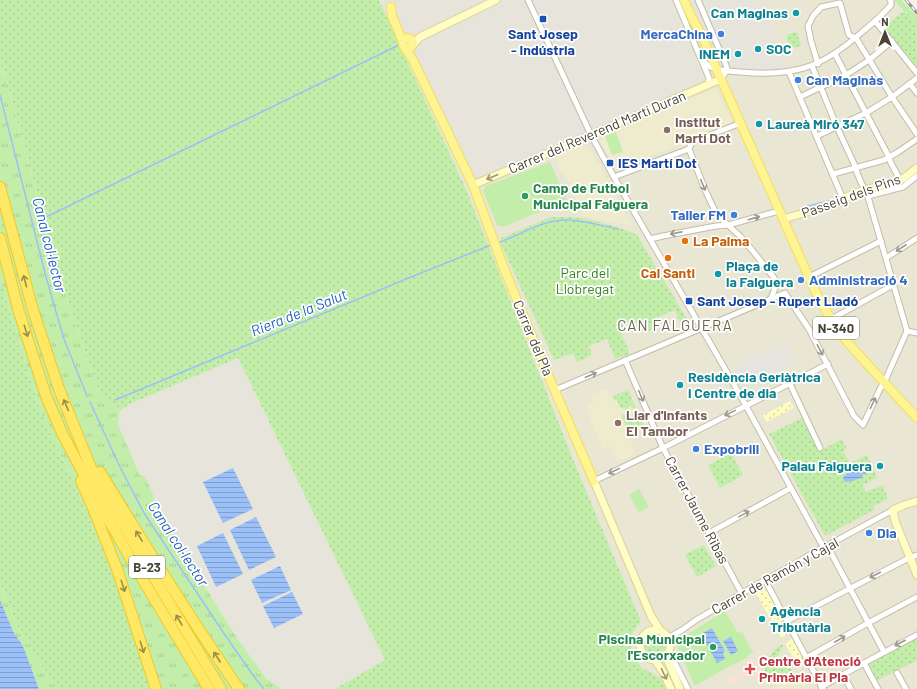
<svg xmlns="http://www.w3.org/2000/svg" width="917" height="689" font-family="Barlow,sans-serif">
  <defs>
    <pattern id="grass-tufts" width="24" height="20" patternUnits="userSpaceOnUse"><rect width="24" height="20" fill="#c3eeaa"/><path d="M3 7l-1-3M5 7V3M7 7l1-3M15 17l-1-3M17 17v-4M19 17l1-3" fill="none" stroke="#a9cd93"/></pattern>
    <pattern id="sand-dots" width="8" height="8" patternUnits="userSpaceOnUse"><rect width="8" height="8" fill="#fdfbbd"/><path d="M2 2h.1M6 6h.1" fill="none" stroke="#dad8a3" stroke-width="1.8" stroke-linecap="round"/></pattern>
    <pattern id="park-dots" width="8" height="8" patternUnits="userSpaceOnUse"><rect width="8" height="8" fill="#c3eeaa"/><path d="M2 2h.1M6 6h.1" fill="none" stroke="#a9cd93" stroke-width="1.8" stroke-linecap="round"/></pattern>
    <pattern id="water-rules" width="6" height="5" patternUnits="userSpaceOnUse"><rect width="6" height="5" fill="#9bc1f8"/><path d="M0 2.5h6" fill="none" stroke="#809eca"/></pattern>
  </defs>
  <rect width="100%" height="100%" fill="#f5f3e6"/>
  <polygon fill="#e9e6d3" points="763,0 894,0 917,26 917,689 666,689 660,679 652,673 642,668 634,657 631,650 633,632 641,621 577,469 466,189 591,135 727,70 789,72"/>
  <g fill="#e7e4db">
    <polygon points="379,0 763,0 789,72 727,70 721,79 466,189"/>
    <polygon points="238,358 386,661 335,689 282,689 266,678 237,638 154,503 154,497 140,475 118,424 120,411 130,404"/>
  </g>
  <g fill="#efecce">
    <polygon points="716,88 733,125 615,169 601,142 603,136"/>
    <polygon points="582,145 590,149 632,226 583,216 568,181 559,168 557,156"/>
    <polygon points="607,389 610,397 628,390 645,427 628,435 636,453 618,462 610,446 603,449 586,408 594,403 591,395"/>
    <polygon points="799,674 807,689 772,689"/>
  </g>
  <polygon fill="#f7e2d8" points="751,659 765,683 760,686 752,673 730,686 726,679 748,666 746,662"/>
  <g fill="url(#grass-tufts)">
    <polygon points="894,0 902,0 917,16 917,26"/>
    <polygon points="0,55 56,267 100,394 120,411 118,424 140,475 145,476 154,497 154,503 160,514 237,638 266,678 282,689 152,689 122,597 82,500 40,411 0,279"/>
    <polygon points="0,582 17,625 56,689 39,689 23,646 13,631 0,600"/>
  </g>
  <g fill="url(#sand-dots)">
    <polygon points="790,401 794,408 766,422 763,415"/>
    <polygon points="765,588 790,633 781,638 756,594"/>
    <polygon points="793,638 806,663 798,667 785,643"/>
  </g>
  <g fill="url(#park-dots)">
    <polygon points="0,0 379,0 466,189 577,469 641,621 633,632 631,650 634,657 642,668 652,673 661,679 666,689 335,689 385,660 238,358 130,404 120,411 100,394 56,267 0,55"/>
    <polygon points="904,11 917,26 917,71 883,28"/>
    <polygon points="797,32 801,46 790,49 786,35"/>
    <polygon points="551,217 568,217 583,218 618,227 637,235 688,321 686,327 682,329 675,310 656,318 659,326 644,333 640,325 621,333 630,354 615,359 607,339 589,346 592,355 577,362 573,353 554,360 501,244 501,238"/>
    <polygon points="0,279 40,411 82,500 122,597 152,689 56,689 17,625 0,582"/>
    <polygon points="628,390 636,408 632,409 631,405 629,406 629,408 625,410 625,408 623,409 622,407 620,408 617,400 615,401 613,396"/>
    <polygon points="625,414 626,416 628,415 629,417 632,415 633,417 637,415 639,420 641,419 645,427 629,434 621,415"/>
    <polygon points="802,418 819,452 841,439 847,448 843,451 850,463 867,455 877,478 862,485 866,492 883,485 888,499 873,506 874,510 825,536 769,434"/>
    <polygon points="731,453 743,475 720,488 708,465"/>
    <polygon points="704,545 716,566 697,577 685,555"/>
    <circle cx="655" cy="645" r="10"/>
    <polygon points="917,639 917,660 876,681 867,664"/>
    <path d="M783 644C781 654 777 654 772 663L780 665V670L782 658 784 655 792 671 771 683C769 680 766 676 765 672 764 661 774 648 783 644Z"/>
  </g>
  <g fill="#c3eeaa">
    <polygon points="616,132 623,152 612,155 605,136"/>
    <polygon points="550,162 567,200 503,227 497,225 483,191 486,186"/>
    <polygon points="639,489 649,507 639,513 629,495"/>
    <polygon points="725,611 738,633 742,632 752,651 754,652 749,655 746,658 719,672 695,686 675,642"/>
  </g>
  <polygon fill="#e5e4de" points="786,344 795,362 745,387 735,369 741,366 740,363"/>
  <g fill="url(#water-rules)">
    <polygon points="233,468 253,509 223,523 203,482"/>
    <polygon points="859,468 859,469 863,468 868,469 865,474 862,475 863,477 850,482 849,481 846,482 844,481 843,478 844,476 846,475 846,473"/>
    <polygon points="256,517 276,557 249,570 230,530"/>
    <polygon points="223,533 243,574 216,587 197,546"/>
    <polygon points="280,566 291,590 262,603 251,580"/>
    <polygon points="292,592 303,614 274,628 263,606"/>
    <polygon points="0,600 13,631 23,646 39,689 0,689"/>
    <polygon points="712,628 725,651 723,653 725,659 717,663 701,634"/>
    <polygon points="731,637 738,651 731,655 723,641"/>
  </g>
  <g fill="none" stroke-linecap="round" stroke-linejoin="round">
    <g stroke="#9bc1f8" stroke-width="1.5">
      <polyline points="0,95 45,273 56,312 64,339 87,396"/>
      <polyline points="808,206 837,199"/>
      <polyline points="44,218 399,45"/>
      <path d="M500 242C517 236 533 226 550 222 571 216 597 225 618 229"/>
      <polyline points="115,400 411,277 491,245"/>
      <polyline points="90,402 120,467 144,513 225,635 255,678 264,689"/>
    </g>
    <g stroke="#c1bda7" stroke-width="7">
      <g id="street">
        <polyline points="528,0 591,135 614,177 739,393 820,541 824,547 830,551 884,652"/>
        <polyline points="676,0 709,78 708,85"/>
        <polyline points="698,0 726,65 727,70 721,79"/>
        <polyline points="875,21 917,73"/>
        <polyline points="835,54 889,157 890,161 900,180"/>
        <path d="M701 58C704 61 706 65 710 67 718 71 730 71 740 72 793 77 822 68 862 32 872 24 882 15 891 5V1L890 0"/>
        <polyline points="818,64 811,41 808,26 813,16 821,7 840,3 849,35 856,38 892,97 917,134"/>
        <polyline points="812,66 837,127 856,168 857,173 865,191"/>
        <polyline points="789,72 843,199"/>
        <polyline points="910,84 917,93"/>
        <polyline points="800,97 846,75 869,60 892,41"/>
        <polyline points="817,136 866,113 892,97 917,78"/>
        <polyline points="689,149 706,192 717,215 740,236 752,250 775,279 775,288 771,299"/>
        <polyline points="833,174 884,160 898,152 917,139"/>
        <polyline points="614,177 689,149 692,142 741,123"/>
        <polyline points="866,190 907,331"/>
        <polyline points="868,196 903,187 917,176"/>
        <polyline points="650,239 663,236 716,226 728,225 779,211"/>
        <polyline points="886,258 917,238"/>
        <polyline points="809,277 881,241"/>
        <polyline points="830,318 835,317 893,285"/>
        <polyline points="625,360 663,448 742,594"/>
        <polyline points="790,384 820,448"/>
        <polyline points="555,390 785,293 809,329 854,416 863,425 881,387 884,383 907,331 917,333"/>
        <polyline points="594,481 663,448 828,364"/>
        <polyline points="709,533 791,488"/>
        <polyline points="765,580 823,689"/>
        <polyline points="787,621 909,558 917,555"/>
        <polyline points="668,638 682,630 696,620 765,580 795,564 818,550 832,543 893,510"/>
        <polyline points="669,651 688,689"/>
        <polyline points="806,658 868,623 917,597"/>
        <polyline points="864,663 878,689"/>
        <polyline points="897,673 906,689"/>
        <polyline points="843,675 851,689"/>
        <polyline points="821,687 864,663 917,635"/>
      </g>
    </g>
    <g stroke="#d9d490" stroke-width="9">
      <g id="secondary">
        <polyline points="413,45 420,37 496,0"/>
        <polyline points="473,185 591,135 721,79"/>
        <path d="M783 219 839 203C850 190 883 187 899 181 905 178 911 172 917 168"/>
        <polyline points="594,481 651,616 660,630"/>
        <polyline points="917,501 904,505 893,510 895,521 917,575"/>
        <circle cx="655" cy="645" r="15"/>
        <polyline points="667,654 668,661 680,689"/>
        <polyline points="655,660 663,672 671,689"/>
      </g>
    </g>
    <g stroke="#f1df58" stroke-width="10">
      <g id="primary">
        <polyline points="684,0 692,18 701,34 815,291 830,318 840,333 857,353 917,418"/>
        <polyline points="391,7 392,16 403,42 403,45 413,60 473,185 503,266 542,361 594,481"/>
        <path d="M403 42C404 38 407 37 411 39 415 44 411 50 405 47"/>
      </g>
    </g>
    <g stroke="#efc926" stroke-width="12">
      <g id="highway">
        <polyline points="0,187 33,310 59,389 91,468 101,487 150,571 221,689"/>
        <polyline points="0,238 19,312 46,396 62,433 99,503 144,582 209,689"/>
        <path d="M100 472C145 545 190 618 239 689"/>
        <polyline points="81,481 93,508 117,569 156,689"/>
      </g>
    </g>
    <use href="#street" stroke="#fff" stroke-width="5"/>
    <use href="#secondary" stroke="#fffcc5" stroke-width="7"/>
    <use href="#primary" stroke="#fff494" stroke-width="8"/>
    <use href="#highway" stroke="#ffe866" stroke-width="10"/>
    <g stroke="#969696" stroke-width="3">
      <polyline id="rail" points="906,0 917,13"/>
    </g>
    <use href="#rail" stroke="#fff" stroke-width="1.5" stroke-dasharray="4.5" stroke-linecap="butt"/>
  </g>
  <defs><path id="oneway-shaft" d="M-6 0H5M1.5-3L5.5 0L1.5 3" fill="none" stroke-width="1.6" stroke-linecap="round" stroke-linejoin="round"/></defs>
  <g stroke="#9a9775">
    <use href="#oneway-shaft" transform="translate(492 177) rotate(157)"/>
    <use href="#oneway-shaft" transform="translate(664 674) rotate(64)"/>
  </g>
  <g stroke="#9a988f">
    <use href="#oneway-shaft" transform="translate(703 185) rotate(68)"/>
    <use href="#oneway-shaft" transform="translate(754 218) rotate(-16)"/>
    <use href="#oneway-shaft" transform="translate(676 233) rotate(169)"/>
    <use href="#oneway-shaft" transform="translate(901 248) rotate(147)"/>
    <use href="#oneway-shaft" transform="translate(820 350) rotate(63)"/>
    <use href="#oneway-shaft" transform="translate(591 375) rotate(-23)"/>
    <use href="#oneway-shaft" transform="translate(641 396) rotate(66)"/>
    <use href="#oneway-shaft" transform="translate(873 403) rotate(-64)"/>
    <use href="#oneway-shaft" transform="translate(730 413) rotate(154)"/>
    <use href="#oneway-shaft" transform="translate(614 471) rotate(154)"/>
    <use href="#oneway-shaft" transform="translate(744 514) rotate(-29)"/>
    <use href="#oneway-shaft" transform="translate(875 575) rotate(153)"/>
    <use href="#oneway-shaft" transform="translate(840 639) rotate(-30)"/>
    <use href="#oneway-shaft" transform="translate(900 643) rotate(153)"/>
  </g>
  <g stroke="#9a8e4a">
    <use href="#oneway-shaft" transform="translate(25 281) rotate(-105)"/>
    <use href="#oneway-shaft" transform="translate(26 331) rotate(72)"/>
    <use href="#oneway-shaft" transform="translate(66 405) rotate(-113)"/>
    <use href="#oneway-shaft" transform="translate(139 536) rotate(-122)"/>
    <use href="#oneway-shaft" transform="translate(123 586) rotate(72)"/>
    <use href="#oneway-shaft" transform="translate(179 620) rotate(-121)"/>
    <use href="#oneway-shaft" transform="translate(142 647) rotate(73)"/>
    <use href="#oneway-shaft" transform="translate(217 657) rotate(-123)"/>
  </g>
  <g fill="#0f9aa8" stroke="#fff" stroke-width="1.5">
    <circle cx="796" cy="13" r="4"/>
    <circle cx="758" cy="49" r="4"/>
    <circle cx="738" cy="54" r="4"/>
    <circle cx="759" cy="124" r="4"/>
    <circle cx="718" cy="274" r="4"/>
    <circle cx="680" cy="385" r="4"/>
    <circle cx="880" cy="466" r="4"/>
    <circle cx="762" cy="619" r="4"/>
  </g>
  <g fill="#1a4fb4" stroke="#fff" stroke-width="1.5">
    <rect x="539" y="15" width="8" height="8" rx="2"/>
    <rect x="606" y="159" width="8" height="8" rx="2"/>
    <rect x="685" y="297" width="8" height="8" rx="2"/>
  </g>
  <g fill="#3f7fe0" stroke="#fff" stroke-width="1.5">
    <circle cx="721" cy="34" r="4"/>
    <circle cx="798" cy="80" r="4"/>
    <circle cx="734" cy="215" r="4"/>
    <circle cx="801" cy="280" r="4"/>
    <circle cx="696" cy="449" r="4"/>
    <circle cx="869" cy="533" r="4"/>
  </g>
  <g fill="#8d6e63" stroke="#fff" stroke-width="1.5">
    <circle cx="667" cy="130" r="4"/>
    <circle cx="618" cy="423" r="4"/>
  </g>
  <g fill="#2e9e5b" stroke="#fff" stroke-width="1.5">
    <circle cx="525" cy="196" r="4"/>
    <circle cx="713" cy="647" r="4"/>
  </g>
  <g fill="#e8710a" stroke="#fff" stroke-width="1.5">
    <circle cx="685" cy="241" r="4"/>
    <circle cx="668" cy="258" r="4"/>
  </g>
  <path fill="#e0444e" stroke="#fff" stroke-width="1.5" d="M748 663h4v4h4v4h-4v4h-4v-4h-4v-4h4z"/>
  <g text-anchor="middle" stroke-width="3.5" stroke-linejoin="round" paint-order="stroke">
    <g fill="#fff" stroke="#7f7c71" stroke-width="1">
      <rect x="813" y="317" width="46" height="22" rx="3"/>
      <rect x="129" y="556" width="36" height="22" rx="3"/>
    </g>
    <g font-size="13" font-weight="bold" fill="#484434">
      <text x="836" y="333">N-340</text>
      <text x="147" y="572">B-23</text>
    </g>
    <g font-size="14" font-weight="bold" fill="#0d838f" stroke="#fff" text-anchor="start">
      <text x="788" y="18" text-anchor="end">Can Maginas</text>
      <text x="766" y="54">SOC</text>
      <text x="730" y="59" text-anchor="end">INEM</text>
      <text x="767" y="129">Laureà Miró 347</text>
      <text x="726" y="271">Plaça de<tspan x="726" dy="16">la Falguera</tspan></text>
      <text x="688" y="382">Residència Geriàtrica<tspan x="688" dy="16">i Centre de dia</tspan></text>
      <text x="872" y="471" text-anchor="end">Palau Falguera</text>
      <text x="770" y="616">Agència<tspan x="770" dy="16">Tributària</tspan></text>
    </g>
    <g font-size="14" font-weight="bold" fill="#164399" stroke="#fff" text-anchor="start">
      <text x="543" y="39" text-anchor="middle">Sant Josep<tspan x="543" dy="16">- Indústria</tspan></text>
      <text x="618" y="168">IES Martí Dot</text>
      <text x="697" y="306">Sant Josep - Rupert Lladó</text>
    </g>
    <g font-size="14" font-weight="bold" fill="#366cbe" stroke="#fff" text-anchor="start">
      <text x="713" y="39" text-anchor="end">MercaChina</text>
      <text x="806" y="85">Can Maginàs</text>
      <text x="726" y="220" text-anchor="end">Taller FM</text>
      <text x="809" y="285">Administració 4</text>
      <text x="704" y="454">Expobrill</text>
      <text x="877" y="538">Dia</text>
    </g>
    <g font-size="14" font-weight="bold" fill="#785e54" stroke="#fff" text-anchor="start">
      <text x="675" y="127">Institut<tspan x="675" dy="16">Martí Dot</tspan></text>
      <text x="626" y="420">Llar d'infants<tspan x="626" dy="16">El Tambor</tspan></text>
    </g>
    <g font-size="14" fill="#484434" stroke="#fff">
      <text transform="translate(597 132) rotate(-23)" y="5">Carrer del Reverend Martí Duran</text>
      <text transform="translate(851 196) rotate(-20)" y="5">Passeig dels Pins</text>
      <text transform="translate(533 338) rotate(67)" y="5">Carrer del Pla</text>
      <text transform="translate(697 510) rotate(62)" y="5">Carrer Jaume Ribas</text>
      <text transform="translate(775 576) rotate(-29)" y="5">Carrer de Ramón y Cajal</text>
    </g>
    <g font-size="14" font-weight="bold" fill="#27864d" stroke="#fff" text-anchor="start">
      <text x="533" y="193">Camp de Futbol<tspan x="533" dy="16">Municipal Falguera</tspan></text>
      <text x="705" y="644" text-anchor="end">Piscina Municipal<tspan x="705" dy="16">l'Escorxador</tspan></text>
    </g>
    <g font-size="14" font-weight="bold" fill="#c56008" stroke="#fff" text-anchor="start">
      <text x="693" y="246">La Palma</text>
      <text x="668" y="278" text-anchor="middle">Cal Santi</text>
    </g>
    <g font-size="14" fill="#348121" stroke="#fff">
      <text x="585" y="278">Parc del<tspan x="585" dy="16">Llobregat</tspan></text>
    </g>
    <g font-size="14" font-weight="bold" fill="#be3a42" stroke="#fff" text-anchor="start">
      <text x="759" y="666">Centre d'Atenció<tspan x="759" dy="16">Primària El Pla</tspan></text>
    </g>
    <g font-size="15" font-style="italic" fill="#2160c0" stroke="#fff">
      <text transform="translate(49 245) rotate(76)" y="5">Canal col·lector</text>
      <text transform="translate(299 313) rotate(-22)" y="5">Riera de la Salut</text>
      <text transform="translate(178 544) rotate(57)" y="5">Canal col·lector</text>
    </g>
    <g font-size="15" letter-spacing="1" fill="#6c654a" stroke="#fff">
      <text x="675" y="331">CAN FALGUERA</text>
    </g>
  </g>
  <g transform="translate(885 32)" stroke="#ffffff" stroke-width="3" paint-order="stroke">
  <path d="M0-3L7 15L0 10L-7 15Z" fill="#484434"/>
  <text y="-6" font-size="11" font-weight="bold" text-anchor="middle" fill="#484434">N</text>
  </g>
</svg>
